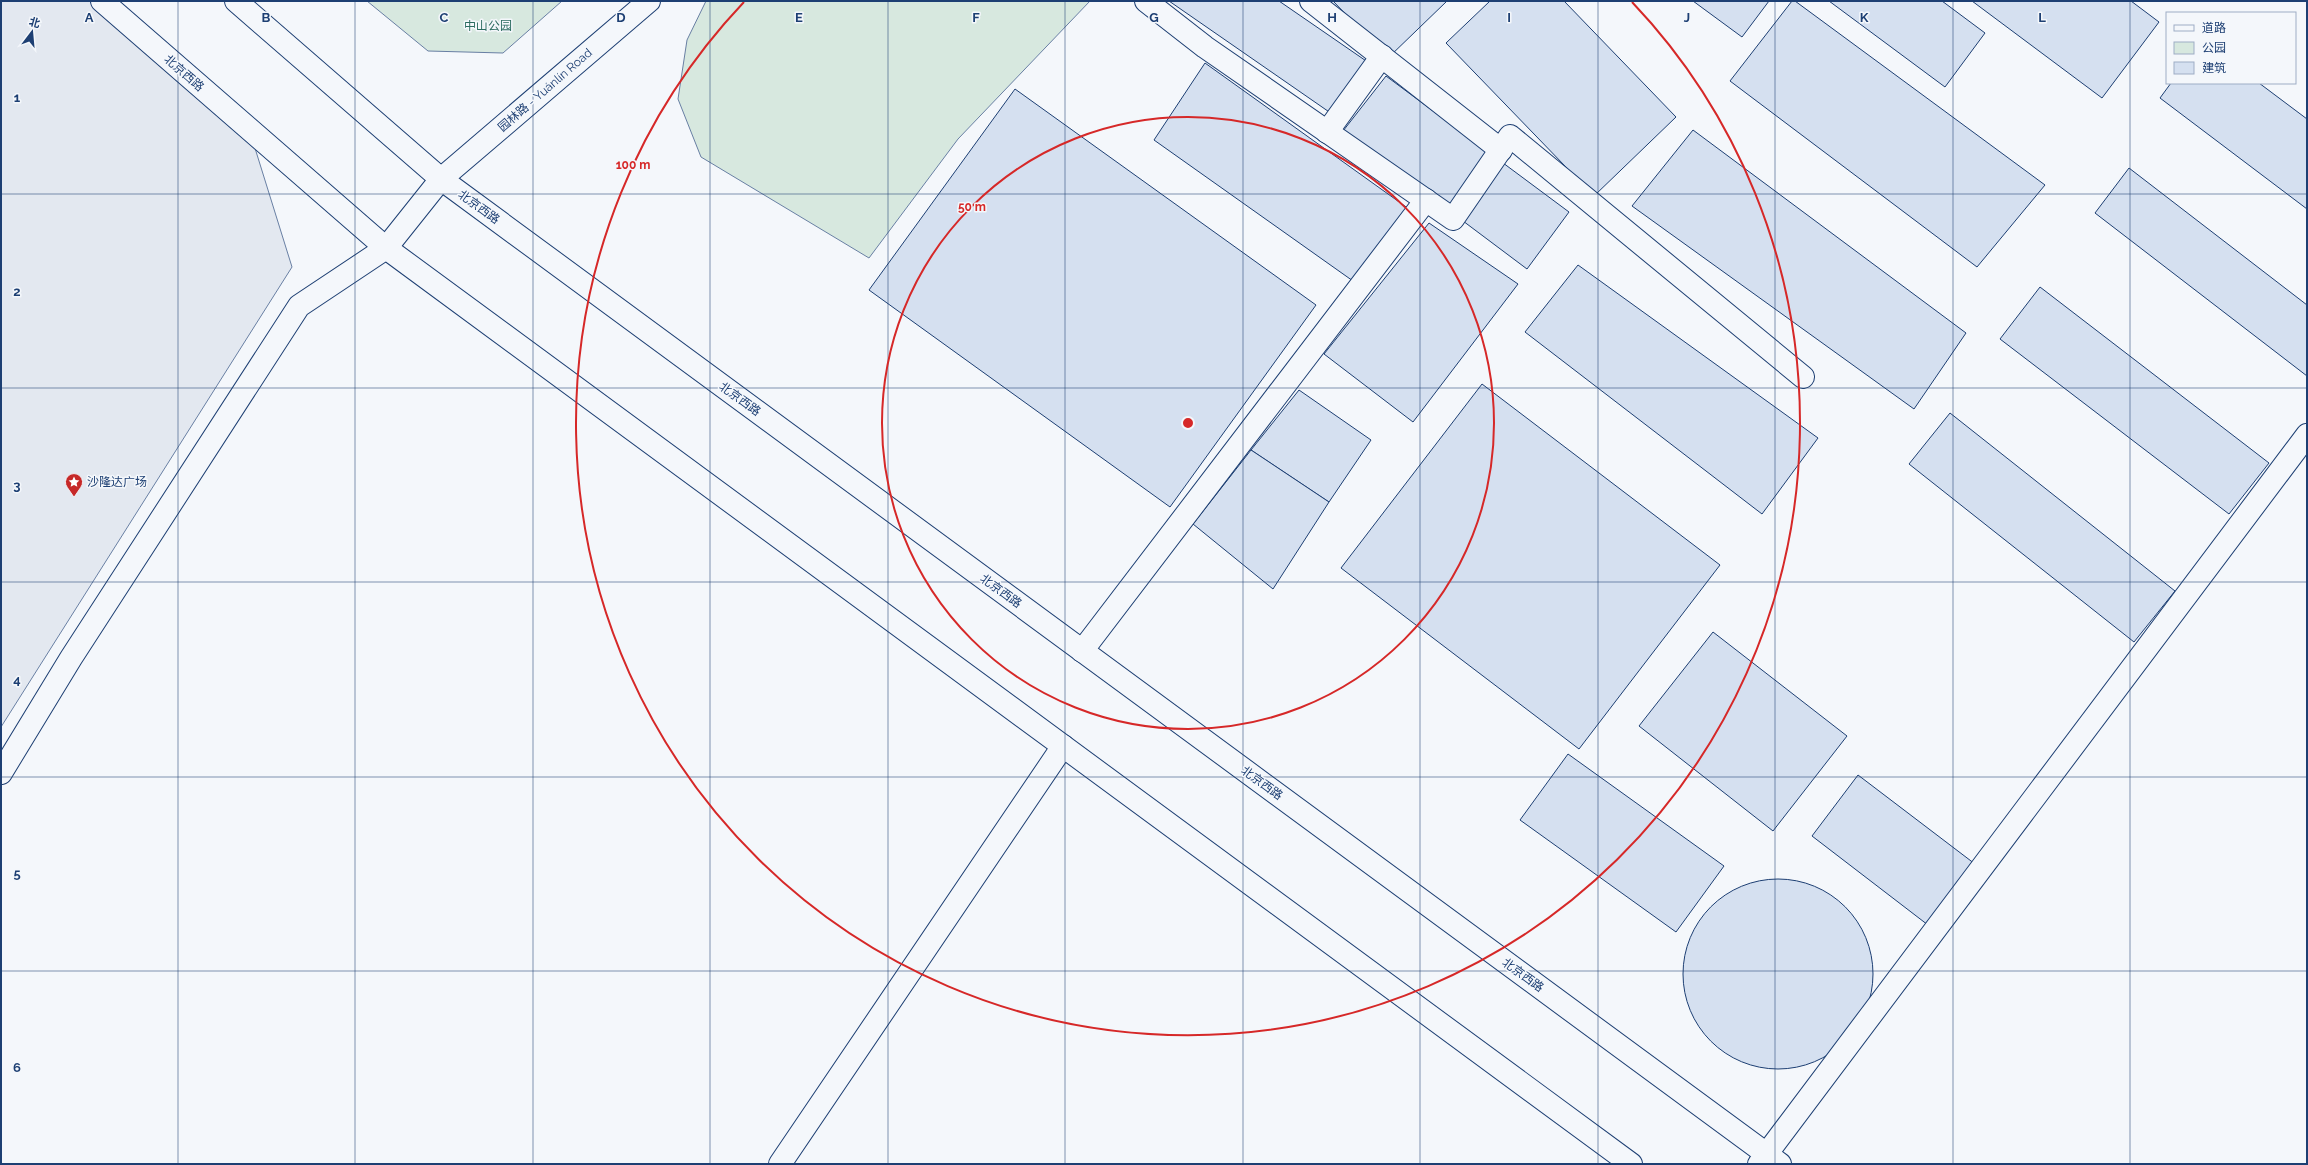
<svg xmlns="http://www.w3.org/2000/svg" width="2308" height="1165" font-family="Raleway,'Noto Sans SC',sans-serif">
  <rect width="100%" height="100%" fill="#f4f7fb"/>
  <g fill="#d7e8df" stroke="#687fa3">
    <polygon points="367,1 562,1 503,53 428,51"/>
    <polygon points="706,1 1090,1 958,139 869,258 701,157 678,99 687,40"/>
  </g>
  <polygon fill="#e3e8f0" stroke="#687fa3" points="1,1 89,1 254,145 292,267 1,727"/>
  <g fill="#d5e0f0" stroke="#1d3f73">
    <polygon points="1169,1 1279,1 1372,65 1335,116"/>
    <polygon points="1333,1 1447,1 1388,58"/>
    <polygon points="1490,1 1564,1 1676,117 1594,196 1446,43"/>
    <polygon points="1693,1 1769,1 1742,37"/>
    <polygon points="1792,1 1795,1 2045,185 1977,267 1730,81"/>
    <polygon points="1829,1 1942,1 1985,33 1945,87"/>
    <polygon points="1972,1 2131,1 2159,22 2102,98"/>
    <polygon points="1205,63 1409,209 1353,281 1154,140"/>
    <polygon points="1386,76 1569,212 1527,269 1343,131"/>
    <polygon points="2171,83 2259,83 2307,119 2307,209 2160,98"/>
    <polygon points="1015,89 1316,305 1170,507 869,290"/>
    <polygon points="1693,130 1966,333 1914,409 1632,206"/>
    <polygon points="2129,168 2307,305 2307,376 2095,213"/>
    <polygon points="1429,223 1518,284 1413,422 1324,354"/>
    <polygon points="1578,265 1818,438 1762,514 1525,332"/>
    <polygon points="2040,287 2269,463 2229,514 2000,339"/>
    <polygon points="1482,384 1720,565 1579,749 1341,568"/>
    <polygon points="1299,390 1371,440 1329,502 1251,450"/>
    <polygon points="1950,413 2175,591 2134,642 1909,464"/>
    <polygon points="1251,450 1329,502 1273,589 1193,524"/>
    <polygon points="1713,632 1847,736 1773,831 1639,726"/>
    <polygon points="1568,754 1724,866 1676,932 1520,820"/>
    <polygon points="1858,775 1975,864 1928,925 1812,836"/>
    <circle cx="1778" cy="974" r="95"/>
  </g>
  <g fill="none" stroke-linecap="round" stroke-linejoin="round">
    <g stroke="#1d3f73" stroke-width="24">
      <g id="minor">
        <polyline points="1146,1 1205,47 1453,219 1510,136 1803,377"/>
        <polyline points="1311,1 1501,150"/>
        <polyline points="1327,132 1382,56"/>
        <polyline points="1082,651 1426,200"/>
        <polyline points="780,1164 1063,746"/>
        <polyline points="1759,1164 2307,435"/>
      </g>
    </g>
    <g stroke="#1d3f73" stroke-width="24">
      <polyline id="tertiary" points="1,773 71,658 299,306 386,248 441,179 649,1"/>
    </g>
    <g stroke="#1d3f73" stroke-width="24">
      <g id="primary">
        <polyline points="102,1 386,248 1631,1164"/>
        <polyline points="236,1 441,179 1780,1164"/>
      </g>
    </g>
    <use href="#minor" stroke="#f4f7fb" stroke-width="22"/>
    <use href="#tertiary" stroke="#f4f7fb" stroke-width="22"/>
    <use href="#primary" stroke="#f4f7fb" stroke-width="22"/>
  </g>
  <path fill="none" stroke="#1d3f73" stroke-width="1" stroke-opacity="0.55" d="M178 1V1164M355 1V1164M533 1V1164M710 1V1164M888 1V1164M1065 1V1164M1243 1V1164M1420 1V1164M1598 1V1164M1775 1V1164M1953 1V1164M2130 1V1164M1 194H2307M1 388H2307M1 582H2307M1 777H2307M1 971H2307"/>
  <g fill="none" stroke="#d62828" stroke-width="2">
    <circle cx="1188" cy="423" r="306"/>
    <path d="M1632 2A612 612 0 1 1 744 2"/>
  </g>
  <defs>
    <g id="sight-pin" transform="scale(0.9)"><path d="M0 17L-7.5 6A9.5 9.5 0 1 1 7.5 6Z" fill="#c62828" stroke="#f4f7fb"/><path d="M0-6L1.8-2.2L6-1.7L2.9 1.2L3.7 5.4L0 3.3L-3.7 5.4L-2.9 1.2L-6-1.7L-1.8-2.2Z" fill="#fff"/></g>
  </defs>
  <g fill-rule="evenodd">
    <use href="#sight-pin" x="74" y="482"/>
  </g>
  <g text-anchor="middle" stroke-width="3" stroke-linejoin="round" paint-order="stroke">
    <g font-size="12" fill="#2c6c60" stroke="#f4f7fb">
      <text x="488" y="30">中山公园</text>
    </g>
    <g font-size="12" fill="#1d3f73" stroke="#f4f7fb">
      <text transform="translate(184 73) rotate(41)" y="4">北京西路</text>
      <text transform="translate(545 90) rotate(-41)" y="4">园林路 - Yuánlín Road</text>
      <text transform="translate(479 207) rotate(36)" y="4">北京西路</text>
      <text transform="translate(740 399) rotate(36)" y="4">北京西路</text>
      <text transform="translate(1001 591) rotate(36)" y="4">北京西路</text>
      <text transform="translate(1262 783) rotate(36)" y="4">北京西路</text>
      <text transform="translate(1523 975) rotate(36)" y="4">北京西路</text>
    </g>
    <g font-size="12" fill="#1d3f73" stroke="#f4f7fb" text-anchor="start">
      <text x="87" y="486">沙隆达广场</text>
    </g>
  </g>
  <g font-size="13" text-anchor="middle" font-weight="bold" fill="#1d3f73" stroke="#f4f7fb" stroke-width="3" stroke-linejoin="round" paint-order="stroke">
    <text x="89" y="22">A</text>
    <text x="266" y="22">B</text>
    <text x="444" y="22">C</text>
    <text x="621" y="22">D</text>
    <text x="799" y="22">E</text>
    <text x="976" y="22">F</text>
    <text x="1154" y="22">G</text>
    <text x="1332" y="22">H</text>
    <text x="1509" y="22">I</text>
    <text x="1687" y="22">J</text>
    <text x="1864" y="22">K</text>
    <text x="2042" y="22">L</text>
    <text x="17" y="102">1</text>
    <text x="17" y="296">2</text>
    <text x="17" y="490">3</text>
    <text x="17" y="684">4</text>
    <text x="17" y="878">5</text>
    <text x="17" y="1072">6</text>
  </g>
  <circle cx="1188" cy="423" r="6" fill="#d62828" stroke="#f4f7fb" stroke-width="2"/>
  <g font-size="12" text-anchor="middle" font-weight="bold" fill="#d62828" stroke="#f4f7fb" stroke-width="3" stroke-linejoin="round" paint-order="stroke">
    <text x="633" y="169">100 m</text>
    <text x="972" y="211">50 m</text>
  </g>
  <rect width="2308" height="1165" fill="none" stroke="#1d3f73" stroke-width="4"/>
  <rect x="2166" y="12" width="130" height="72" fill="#f4f7fb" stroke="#9eadc5"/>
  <rect x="2174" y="25" width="20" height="6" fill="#f4f7fb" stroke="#9eadc5"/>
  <text x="2202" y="32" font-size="12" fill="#1d3f73">道路</text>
  <rect x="2174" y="42" width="20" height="12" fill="#d7e8df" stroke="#9eadc5"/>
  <text x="2202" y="52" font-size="12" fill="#1d3f73">公园</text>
  <rect x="2174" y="62" width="20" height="12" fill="#d5e0f0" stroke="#9eadc5"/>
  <text x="2202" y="72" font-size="12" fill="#1d3f73">建筑</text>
  <g transform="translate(32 32) rotate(16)" stroke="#f4f7fb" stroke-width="3" paint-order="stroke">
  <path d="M0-3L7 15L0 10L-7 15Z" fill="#1d3f73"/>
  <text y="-6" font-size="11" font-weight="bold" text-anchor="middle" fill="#1d3f73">北</text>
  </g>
</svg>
